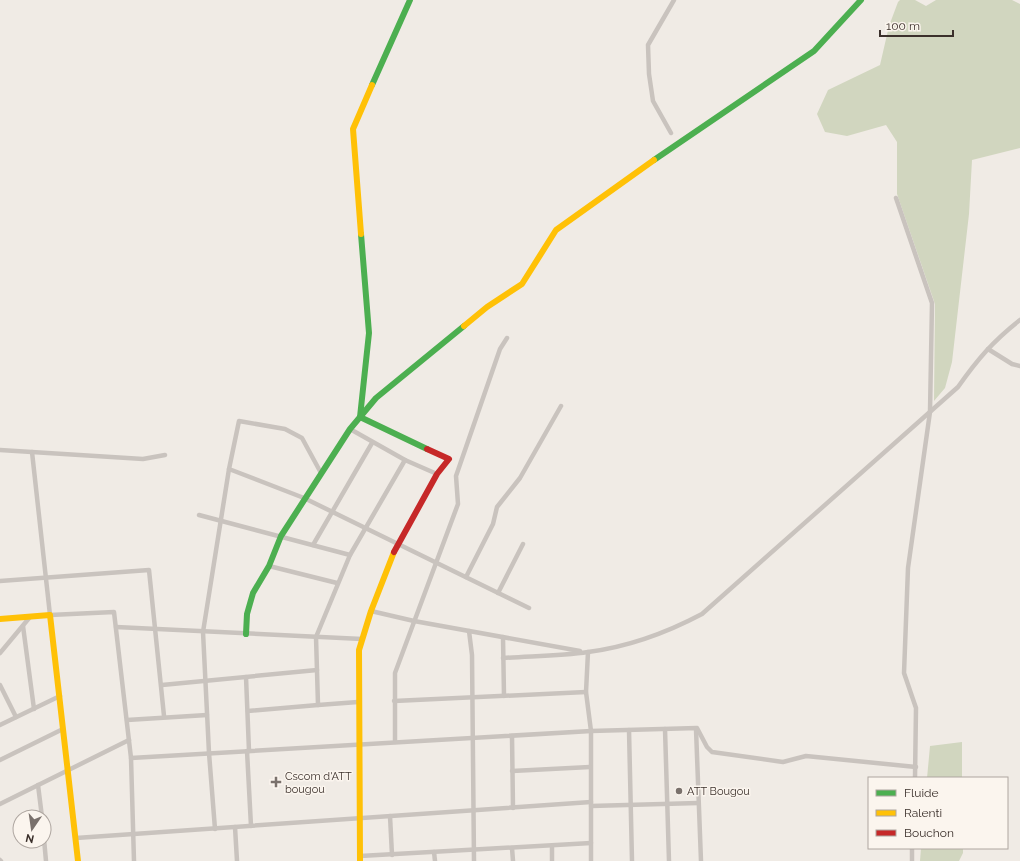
<svg xmlns="http://www.w3.org/2000/svg" width="1020" height="861" font-family="Raleway,sans-serif">
  <rect width="100%" height="100%" fill="#f0ebe5"/>
  <g fill="#d1d6bf">
    <polygon points="900,0 915,0 926,6 936,0 1012,0 1020,4 1020,148 972,160 969,214 952,362 945,388 934,401 935,304 897,194 897,142 886,125 847,136 825,132 817,114 828,90 880,65 889,26 898,2"/>
    <polygon points="962,742 962,778 927,778 930,746"/>
    <polygon points="921,848 963,848 963,853 959,861 920,861"/>
  </g>
  <g fill="none" stroke-linecap="round" stroke-linejoin="round">
    <g stroke="#c9c3be" stroke-width="4.5">
      <polyline points="671,133 653,101 649,74 648,45 674,0"/>
      <polyline points="896,198 932,303 930,412 908,568 904,673 916,708 915,778"/>
      <polyline points="988,349 1012,364 1020,366"/>
      <polyline points="350,429 405,460 437,474"/>
      <polyline points="0,450 143,459 165,455"/>
      <polyline points="32,452 50,615 114,612 131,758 134,861"/>
      <polyline points="321,473 302,438 285,429 239,421 229,469 304,498 529,608"/>
      <polyline points="199,515 350,555"/>
      <polyline points="313,545 372,443"/>
      <polyline points="269,566 337,583"/>
      <polyline points="466,577 493,524 497,507 520,478 561,406"/>
      <polyline points="0,581 149,570 164,716"/>
      <polyline points="498,593 523,544"/>
      <polyline points="371,611 414,621 580,651"/>
      <polyline points="23,626 34,709"/>
      <polyline points="116,627 362,639"/>
      <polyline points="469,631 472,655 474,861"/>
      <polyline points="503,637 504,696"/>
      <polyline points="588,652 586,692 591,731 591,861"/>
      <polyline points="0,653 30,617"/>
      <path d="M503 658C531 656 560 656 588 652 627 647 668 632 702 614L958 387C977 360 993 341 1020 320"/>
      <polyline points="246,677 249,751"/>
      <polyline points="0,685 16,717"/>
      <polyline points="162,685 317,670"/>
      <polyline points="394,701 586,692"/>
      <polyline points="358,702 318,705 316,637 350,555 405,460"/>
      <polyline points="248,711 318,705"/>
      <polyline points="127,720 207,715"/>
      <polyline points="0,725 60,696"/>
      <polyline points="665,729 669,861"/>
      <polyline points="696,729 701,861"/>
      <polyline points="629,730 632,861"/>
      <polyline points="512,736 513,808"/>
      <polyline points="395,742 395,673 458,504 456,476 500,349 507,338"/>
      <polyline points="247,751 251,826"/>
      <polyline points="131,758 591,731 697,728 707,747 712,752 783,762 806,756 916,767"/>
      <polyline points="0,760 63,729"/>
      <polyline points="512,771 590,767"/>
      <polyline points="38,785 42,817"/>
      <polyline points="0,804 129,740"/>
      <polyline points="591,806 698,803"/>
      <polyline points="390,816 392,855"/>
      <polyline points="235,827 237,861"/>
      <polyline points="215,829 209,753 203,632 229,469"/>
      <polyline points="76,838 591,802"/>
      <polyline points="44,839 46,861"/>
      <polyline points="552,846 552,861"/>
      <polyline points="512,848 513,861"/>
      <polyline points="434,852 435,861"/>
      <polyline points="360,856 591,843"/>
      <polyline points="0,860 1,861"/>
      <polyline points="912,861 912,848"/>
    </g>
    <g stroke="#4caf50" stroke-width="6">
      <polyline points="372,85 410,0"/>
      <polyline points="654,160 814,51 861,0"/>
      <polyline points="361,234 369,333 360,417 427,449"/>
      <polyline points="246,634 247,614 253,593 269,566 281,536 350,429 376,398 464,326"/>
    </g>
    <g stroke="#ffc107" stroke-width="6">
      <polyline points="361,234 353,129 372,85"/>
      <polyline points="464,326 487,307 522,284 556,230 654,160"/>
      <polyline points="0,619 50,615 78,861"/>
      <polyline points="360,861 359,650 371,611 394,552"/>
    </g>
    <polyline stroke="#c62828" stroke-width="6" points="394,552 437,474 449,459 427,449"/>
  </g>
  <g fill="#7a716c" stroke="#fbf5ee" stroke-width="1.5">
    <path d="M274 776h4v4h4v4h-4v4h-4v-4h-4v-4h4z"/>
    <circle cx="679" cy="791" r="4"/>
  </g>
  <g text-anchor="middle" stroke-width="3" stroke-linejoin="round" paint-order="stroke">
    <g font-size="11" fill="#3b302b" stroke="#fbf5ee" text-anchor="start">
      <text x="285" y="780">Cscom d'ATT<tspan x="285" dy="13">bougou</tspan></text>
      <text x="687" y="795">ATT Bougou</text>
    </g>
  </g>
  <rect x="868" y="777" width="140" height="72" fill="#fbf5ee" stroke="#aea6a0"/>
  <rect x="876" y="790" width="20" height="6" fill="#4caf50" stroke="#aea6a0"/>
  <text x="904" y="797" font-size="12" fill="#3b302b">Fluide</text>
  <rect x="876" y="810" width="20" height="6" fill="#ffc107" stroke="#aea6a0"/>
  <text x="904" y="817" font-size="12" fill="#3b302b">Ralenti</text>
  <rect x="876" y="830" width="20" height="6" fill="#c62828" stroke="#aea6a0"/>
  <text x="904" y="837" font-size="12" fill="#3b302b">Bouchon</text>
  <g transform="translate(32 829) rotate(193)"><circle r="19" fill="#fbf5ee" stroke="#aea6a0"/>
  <path d="M0-3L7 15L0 10L-7 15Z" fill="#7a716c"/>
  <text y="-6" font-size="11" font-weight="bold" text-anchor="middle" fill="#3b302b">N</text>
  </g>
  <path d="M880 30v6h73v-6" fill="none" stroke="#3b302b" stroke-width="2"/>
  <text x="886" y="30" font-size="12" fill="#3b302b" stroke="#fbf5ee" stroke-width="3" paint-order="stroke">100 m</text>
</svg>
